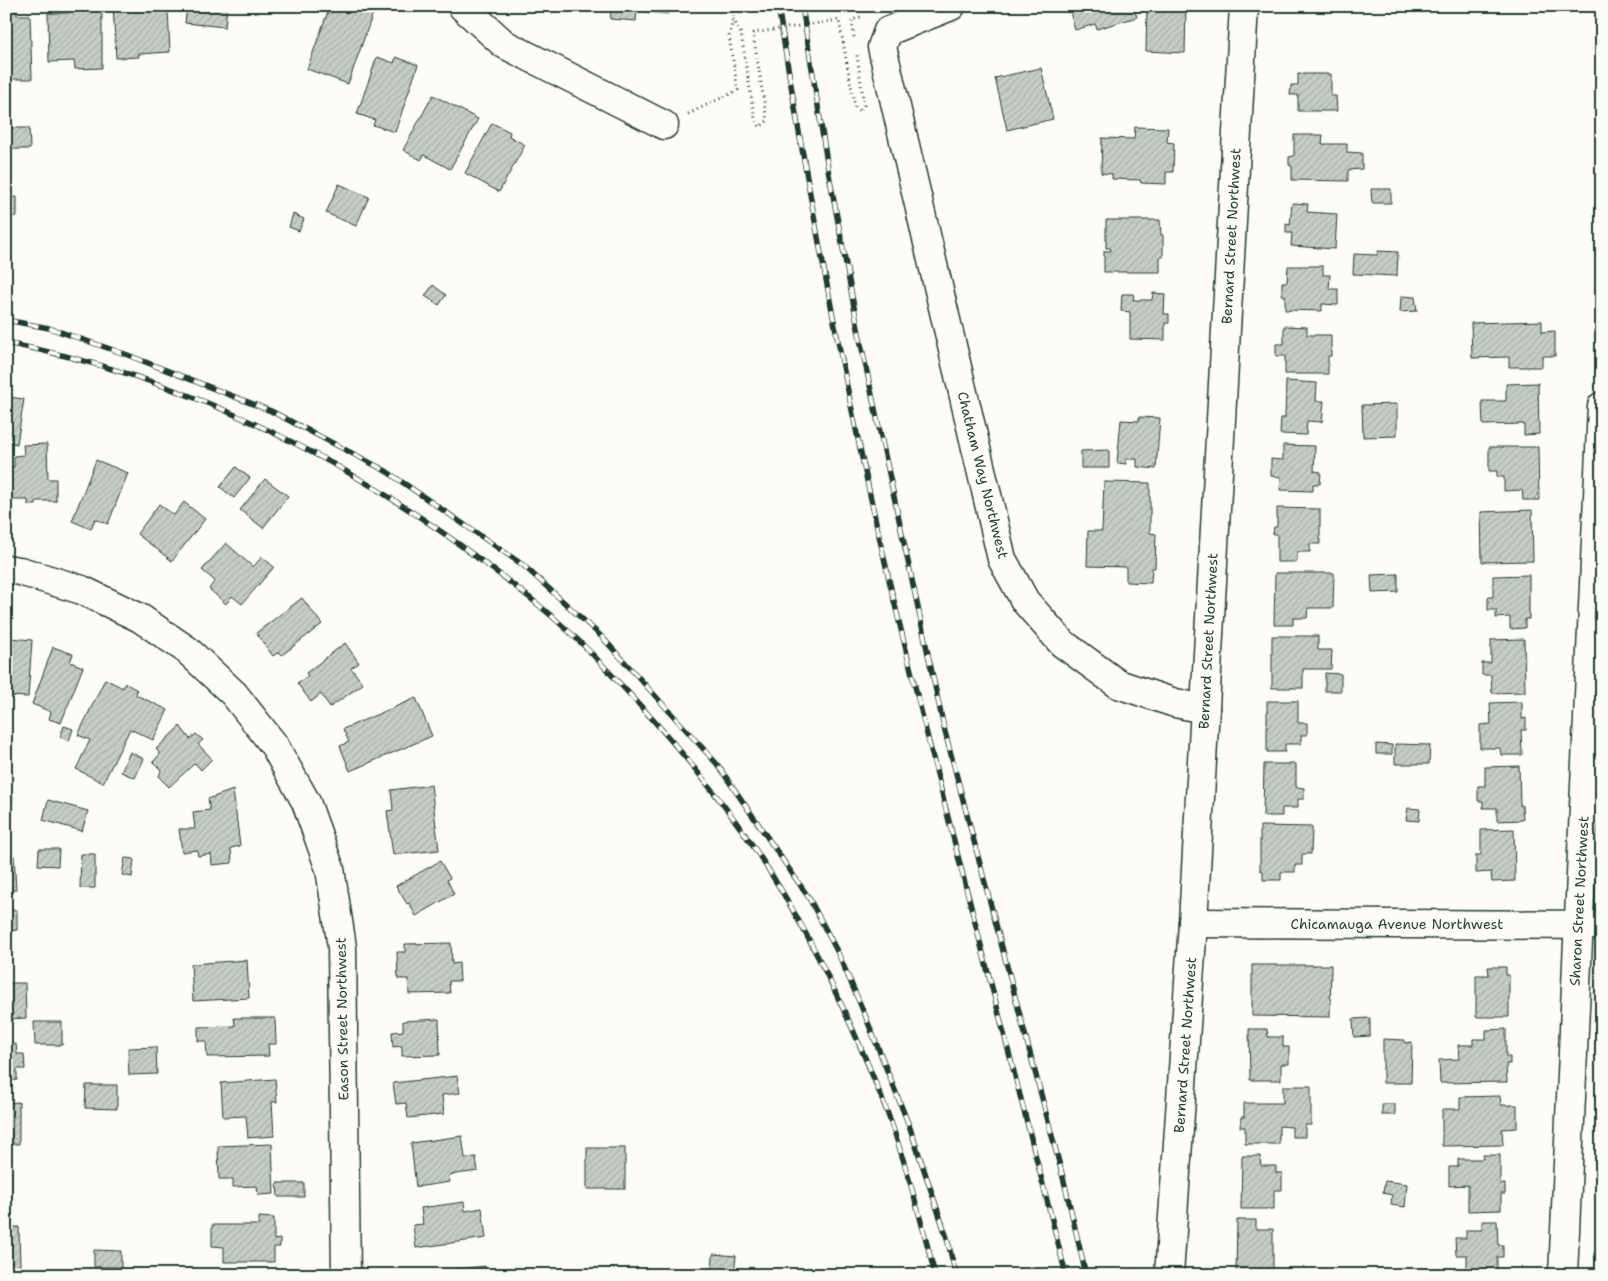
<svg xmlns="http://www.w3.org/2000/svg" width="1608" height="1281" font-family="'Shantell Sans',sans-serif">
  <defs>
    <pattern id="building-hatch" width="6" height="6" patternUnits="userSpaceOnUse" patternTransform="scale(1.25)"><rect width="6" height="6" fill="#c6cdc7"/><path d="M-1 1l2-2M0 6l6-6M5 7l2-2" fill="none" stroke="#aab1ac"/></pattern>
  </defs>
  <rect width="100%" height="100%" fill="#fdfcf7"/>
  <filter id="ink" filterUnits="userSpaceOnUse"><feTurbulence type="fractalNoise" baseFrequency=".02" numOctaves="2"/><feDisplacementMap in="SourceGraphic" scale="10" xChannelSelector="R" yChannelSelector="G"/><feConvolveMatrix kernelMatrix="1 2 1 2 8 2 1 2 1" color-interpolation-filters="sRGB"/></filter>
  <g filter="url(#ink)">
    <g fill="url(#building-hatch)" stroke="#1f3d34">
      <polygon points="113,6 137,6 137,10 168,9 170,52 138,54 139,57 116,58"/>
      <polygon points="187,6 227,6 225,27 185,23"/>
      <polygon points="330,6 354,6 373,13 348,84 307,69"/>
      <polygon points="612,6 669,6 668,14 637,11 636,21 610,19"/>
      <polygon points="1089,6 1133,6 1137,17 1097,29 1095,24 1075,30 1070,12"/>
      <polygon points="1147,6 1186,6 1185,53 1146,51"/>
      <polygon points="17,8 17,15 30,15 32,79 6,79 6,9"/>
      <polygon points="67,8 102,8 102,68 75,69 74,61 49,62 48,13 67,13"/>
      <polygon points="377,57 394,63 396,57 418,65 395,132 373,125 375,120 357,114"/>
      <polygon points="1041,68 1053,119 1007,130 995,78"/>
      <polygon points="1298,74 1331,74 1331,96 1336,96 1337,111 1298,111 1298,95 1290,95 1291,85 1298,85"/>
      <polygon points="433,95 478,119 450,169 424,155 421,160 403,150"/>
      <polygon points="492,123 510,132 509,136 525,145 499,192 465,173"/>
      <polygon points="1135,127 1168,128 1167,142 1174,143 1173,172 1166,172 1166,184 1141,183 1140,180 1112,179 1112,174 1101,173 1102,138 1134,139"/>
      <polygon points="6,128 29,128 30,149 7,149 6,174"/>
      <polygon points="1294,135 1323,135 1322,144 1347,144 1347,152 1362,153 1362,169 1348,170 1348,181 1292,180 1292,166 1289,165 1289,157 1294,156"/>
      <polygon points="339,184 369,197 356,226 326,213"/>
      <polygon points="1371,189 1391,189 1391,203 1372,203"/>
      <polygon points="17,197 17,216 7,217 8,242 6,242 6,198"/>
      <polygon points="1292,203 1308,204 1307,212 1337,214 1335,249 1291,246 1292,233 1286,233 1286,224 1290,225"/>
      <polygon points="293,214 304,219 299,231 289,227"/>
      <polygon points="1106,220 1160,220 1161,235 1163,235 1163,257 1160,257 1160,272 1104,272 1104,251 1111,251 1110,248 1106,248"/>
      <polygon points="1378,251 1398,252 1397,276 1353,274 1354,254 1377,255"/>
      <polygon points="1288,266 1323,266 1323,275 1330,275 1329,289 1338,289 1338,305 1322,304 1322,311 1285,310 1285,295 1282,295 1282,282 1287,282"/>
      <polygon points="433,285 446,295 439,305 425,296"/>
      <polygon points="1153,293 1165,294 1164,314 1169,314 1169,323 1165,323 1165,340 1130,339 1130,312 1121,311 1122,294 1134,294 1133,300 1152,300"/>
      <polygon points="1401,296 1415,297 1417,311 1400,312"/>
      <polygon points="1542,321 1542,332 1555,331 1555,356 1542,356 1542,367 1509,367 1509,357 1472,358 1471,323"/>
      <polygon points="1284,326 1307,327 1307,335 1331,335 1331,356 1328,356 1328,374 1285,374 1285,356 1276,356 1276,344 1284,344"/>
      <polygon points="1286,381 1317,383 1316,401 1324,401 1322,422 1307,421 1306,435 1280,434 1281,418 1285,418"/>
      <polygon points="1538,383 1539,434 1524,435 1524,424 1483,425 1482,401 1506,401 1506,384"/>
      <polygon points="9,397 24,399 17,444 6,442 6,410"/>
      <polygon points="1397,404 1397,436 1363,437 1362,405"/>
      <polygon points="1139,417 1160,418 1156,469 1137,467 1137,459 1126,459 1126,464 1117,463 1121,420 1139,421"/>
      <polygon points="47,444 48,479 56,479 56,501 36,501 36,505 28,505 28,500 11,500 11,493 6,492 6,466 14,467 14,456 24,455 23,445"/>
      <polygon points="1283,445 1315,446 1314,471 1321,472 1320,484 1313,484 1313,491 1280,490 1281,477 1271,476 1271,459 1283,460"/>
      <polygon points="1489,447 1538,447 1539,500 1523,500 1522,490 1504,491 1504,477 1497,477 1497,471 1489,471"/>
      <polygon points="1109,450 1109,468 1081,468 1081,451"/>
      <polygon points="96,460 128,473 108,524 95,519 91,529 72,521"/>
      <polygon points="236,467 250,478 234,498 220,487"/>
      <polygon points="265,479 288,496 263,528 240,510"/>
      <polygon points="1104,482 1150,483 1150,533 1156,534 1155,568 1152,568 1151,583 1126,582 1126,567 1087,566 1088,531 1102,531"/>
      <polygon points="184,502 205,519 172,561 137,534 159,504 174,515"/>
      <polygon points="1277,508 1320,509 1320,544 1310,544 1310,552 1297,552 1297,562 1277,562 1277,534 1273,534 1274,527 1277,527"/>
      <polygon points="1532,510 1533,561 1482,562 1481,512"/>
      <polygon points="226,543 253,567 262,557 274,567 242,604 232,596 226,604 209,589 215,581 202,570"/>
      <polygon points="1275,573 1334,573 1333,608 1308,608 1307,618 1293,618 1293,625 1274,625"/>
      <polygon points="1398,574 1398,592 1372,593 1371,575"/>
      <polygon points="1529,575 1529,619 1525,619 1525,628 1510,629 1510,617 1496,618 1496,610 1488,610 1488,597 1493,597 1493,576"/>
      <polygon points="302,598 322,624 282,655 279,652 273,656 256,633"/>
      <polygon points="1272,636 1318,636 1318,650 1332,650 1331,669 1303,669 1303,688 1272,688"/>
      <polygon points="10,638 32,640 28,697 6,696 6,651 9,652"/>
      <polygon points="1524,639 1525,692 1492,693 1491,675 1482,675 1482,663 1491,663 1491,640"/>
      <polygon points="345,643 359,663 351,668 363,684 330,707 321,694 311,702 297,683 308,676 306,673"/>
      <polygon points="53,647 73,654 70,662 83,667 61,723 49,719 51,712 32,704"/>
      <polygon points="1325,673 1341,674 1341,691 1325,691"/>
      <polygon points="105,679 123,688 125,683 137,690 136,695 168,710 153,740 130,729 103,783 76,769 90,740 78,735"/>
      <polygon points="416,698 432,736 350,771 340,746 349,742 343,729"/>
      <polygon points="1267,701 1298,701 1298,723 1307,723 1307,735 1301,735 1301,744 1285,744 1285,752 1267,752"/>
      <polygon points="1522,702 1522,719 1526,718 1526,730 1521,730 1522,755 1501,755 1500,748 1480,748 1480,725 1491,724 1490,703"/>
      <polygon points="64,726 73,729 69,741 60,737"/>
      <polygon points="180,726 190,739 196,734 203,740 198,744 212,759 201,770 195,763 169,787 159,777 161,770 153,762 160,754 156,749"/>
      <polygon points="1376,744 1392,745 1392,754 1376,754"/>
      <polygon points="1395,744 1430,745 1429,764 1395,764"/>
      <polygon points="130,752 144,759 135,778 121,772"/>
      <polygon points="1264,764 1296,764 1296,787 1304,788 1304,799 1298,799 1298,808 1282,808 1282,816 1263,816"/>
      <polygon points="1519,766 1520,805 1522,805 1523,820 1497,821 1497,808 1483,808 1483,801 1478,801 1478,786 1485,786 1485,767"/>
      <polygon points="431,785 439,850 393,855 387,811 393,810 391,790"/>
      <polygon points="233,790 240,846 231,848 232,863 212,865 211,854 198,856 197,850 182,852 179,829 195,829 193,812 210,810 208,799"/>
      <polygon points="6,797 13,797 10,836 6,836"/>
      <polygon points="48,800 88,811 82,831 43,820"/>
      <polygon points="1408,808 1420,809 1419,821 1406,820"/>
      <polygon points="1260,826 1312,827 1311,854 1302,854 1302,865 1295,865 1295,872 1281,872 1281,880 1263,880 1263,871 1260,870"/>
      <polygon points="1514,829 1515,881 1492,882 1491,872 1476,873 1476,855 1481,855 1481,830"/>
      <polygon points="39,849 59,849 58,866 38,865"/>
      <polygon points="81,854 95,854 95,888 80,888"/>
      <polygon points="6,856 14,856 16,890 6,890"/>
      <polygon points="125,858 134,859 132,877 122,875"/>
      <polygon points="440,861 450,878 447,880 454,894 416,916 409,903 407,904 396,886"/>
      <polygon points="6,910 17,910 17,930 6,931"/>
      <polygon points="451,943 452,964 459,963 460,981 449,981 450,993 409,994 408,979 398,979 397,952 405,952 405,944"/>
      <polygon points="247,960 249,998 193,1001 191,964"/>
      <polygon points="1252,965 1331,965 1330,1017 1252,1016"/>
      <polygon points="1488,967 1506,967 1506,975 1509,975 1509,1017 1476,1017 1476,975 1489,975"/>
      <polygon points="6,983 25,983 26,1018 6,1019"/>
      <polygon points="234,1018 275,1018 276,1044 268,1044 269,1056 207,1057 206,1041 198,1041 198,1027 235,1026"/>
      <polygon points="1370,1018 1370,1036 1354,1037 1353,1019"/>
      <polygon points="439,1019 440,1055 402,1056 402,1046 393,1047 392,1032 403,1031 403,1021"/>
      <polygon points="34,1022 62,1022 62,1045 35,1045"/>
      <polygon points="1249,1029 1267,1029 1268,1037 1283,1037 1283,1047 1289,1047 1289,1064 1281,1064 1281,1080 1250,1080"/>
      <polygon points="1506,1029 1506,1057 1510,1057 1510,1064 1506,1064 1507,1082 1440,1083 1439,1060 1459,1059 1458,1045 1473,1045 1473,1039 1486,1039 1486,1030"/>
      <polygon points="1383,1039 1404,1040 1405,1043 1412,1042 1411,1083 1383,1083"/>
      <polygon points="16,1044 17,1054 24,1054 25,1069 17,1069 17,1080 6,1081 6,1045"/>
      <polygon points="156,1047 157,1074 129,1075 128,1048"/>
      <polygon points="457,1076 460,1093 442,1095 444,1114 408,1118 406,1103 396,1104 393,1083"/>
      <polygon points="275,1079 277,1102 272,1102 274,1136 248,1138 246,1116 223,1117 221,1083"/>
      <polygon points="86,1085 117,1085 117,1109 85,1108"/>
      <polygon points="1283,1086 1311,1086 1311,1125 1305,1125 1305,1137 1292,1137 1292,1127 1279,1126 1279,1144 1245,1144 1245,1127 1240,1127 1241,1117 1244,1117 1244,1103 1283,1103"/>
      <polygon points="1500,1096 1501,1105 1517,1105 1517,1128 1502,1129 1503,1145 1442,1146 1442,1109 1460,1109 1460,1097"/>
      <polygon points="19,1102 19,1144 6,1144 6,1103"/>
      <rect x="1382" y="1104" width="13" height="11"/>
      <polygon points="462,1136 465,1158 476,1157 478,1171 449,1175 450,1182 416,1187 411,1143"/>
      <polygon points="272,1144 274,1194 258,1195 257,1186 233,1187 233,1179 219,1179 218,1146"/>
      <rect x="587" y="1148" width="38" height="41"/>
      <polygon points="1483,1155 1500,1155 1500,1184 1505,1184 1505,1194 1501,1194 1501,1210 1468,1211 1468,1185 1449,1186 1449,1167 1458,1167 1458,1159 1483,1159"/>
      <polygon points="1242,1156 1260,1156 1261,1166 1276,1166 1276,1173 1282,1173 1282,1190 1274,1190 1274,1209 1241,1209"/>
      <rect x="6" y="1171" width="5" height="25"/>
      <polygon points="1385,1181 1407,1184 1405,1207 1391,1205 1392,1195 1383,1193"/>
      <polygon points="277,1183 304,1183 304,1197 278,1197"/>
      <polygon points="464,1202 465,1211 482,1208 486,1238 416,1248 413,1225 423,1224 421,1208"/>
      <polygon points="259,1217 274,1218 274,1240 280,1239 280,1247 274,1247 274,1262 224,1262 224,1247 212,1246 212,1225 259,1225"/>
      <polygon points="1237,1220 1256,1220 1256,1229 1273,1229 1273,1273 1236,1273"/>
      <polygon points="1482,1221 1497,1221 1498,1245 1503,1245 1503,1257 1497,1257 1497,1273 1467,1273 1467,1255 1456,1255 1455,1238 1466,1238 1466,1230 1482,1230"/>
      <polygon points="6,1227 19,1227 20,1267 6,1268"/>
      <polygon points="94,1250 121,1251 121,1267 94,1267"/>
      <polygon points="713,1254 736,1256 734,1275 712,1275"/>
      <polygon points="485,1266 486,1275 428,1275 428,1272"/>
    </g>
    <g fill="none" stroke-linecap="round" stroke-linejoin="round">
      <g stroke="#1f3d34" stroke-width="31">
        <g id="minor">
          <polyline points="462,6 504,44 664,125"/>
          <polyline points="951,6 888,31 882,47 1002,559 1025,601 1062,643 1118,684 1175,703 1205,709"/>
          <polyline points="6,569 20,571 82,590 140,618 187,650 234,694 274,745 306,802 330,869 342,947 346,1275"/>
          <polyline points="1193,923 1602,925"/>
          <polyline points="1169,1275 1193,923 1244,6"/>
          <polyline points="1563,1275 1602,406"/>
        </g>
      </g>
      <g stroke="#1f3d34" stroke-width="3" stroke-dasharray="1 4" stroke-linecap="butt">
        <polyline points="733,19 741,33 748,77"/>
        <polyline points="854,37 852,20 863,16"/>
        <polyline points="688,114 738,90 729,37 733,19 731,6"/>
      </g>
      <use href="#minor" stroke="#fdfcf7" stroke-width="28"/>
      <g stroke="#1f3d34" stroke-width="5.5">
        <g id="rail">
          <path d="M778 6C809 200 846 393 890 584 945 815 1008 1044 1066 1275"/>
          <polyline points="802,6 828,169 861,344 944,728 1065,1185 1086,1275"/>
          <polyline points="6,320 49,328 125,354 271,411 386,471 523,565 602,637 717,764 809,898 838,953 865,1015 910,1128 947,1238 956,1275"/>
          <path d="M6 343C178 375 339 454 479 559 509 581 539 604 566 629 587 647 606 669 625 689 677 745 727 804 768 869 801 920 828 975 853 1030 868 1064 883 1098 895 1134 910 1180 923 1227 935 1275"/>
        </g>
      </g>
      <use href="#rail" stroke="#fdfcf7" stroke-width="4" stroke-dasharray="11" stroke-linecap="butt"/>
      <polyline stroke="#1f3d34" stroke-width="3" stroke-dasharray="1 4" stroke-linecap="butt" points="748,77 755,119 760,127 767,121 753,33 839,20 855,107 860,112 864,105 857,55"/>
    </g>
  </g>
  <g text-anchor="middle" stroke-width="4" stroke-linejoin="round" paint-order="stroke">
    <g font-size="14" fill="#1f3d34" stroke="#fdfcf7">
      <text transform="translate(1231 236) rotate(-87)" y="5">Bernard Street Northwest</text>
      <text transform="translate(983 475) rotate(76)" y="5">Chatham Way Northwest</text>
      <text transform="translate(1208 641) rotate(-87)" y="5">Bernard Street Northwest</text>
      <text transform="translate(1579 901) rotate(-87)" y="5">Sharon Street Northwest</text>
      <text x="1397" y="929">Chicamauga Avenue Northwest</text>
      <text transform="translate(342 1019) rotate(-91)" y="5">Eason Street Northwest</text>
      <text transform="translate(1185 1045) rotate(-86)" y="5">Bernard Street Northwest</text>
    </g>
  </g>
  <rect width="1608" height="1281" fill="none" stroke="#fdfcf7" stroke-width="25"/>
  <rect x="12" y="12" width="1583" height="1256" fill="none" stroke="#1f3d34" stroke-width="2" filter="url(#ink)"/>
</svg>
